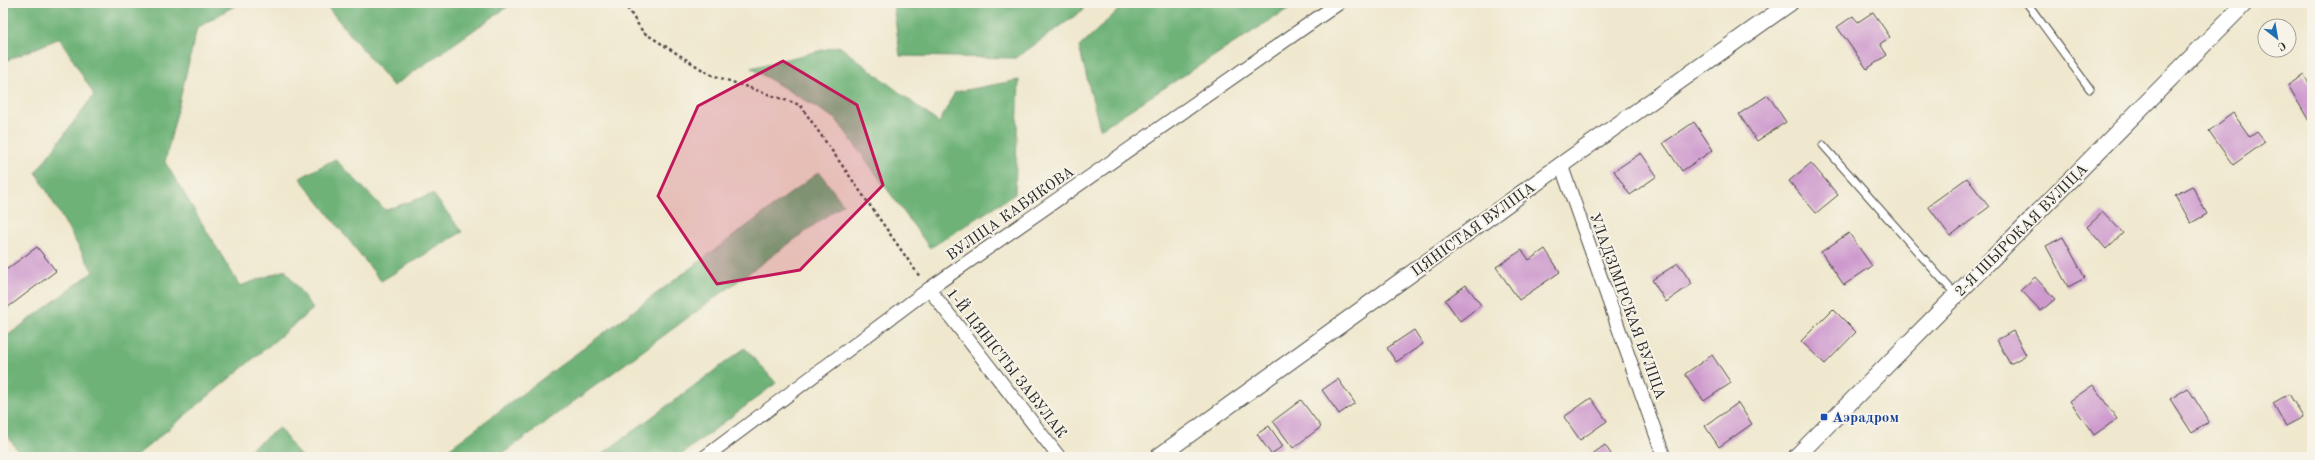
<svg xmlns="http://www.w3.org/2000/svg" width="2315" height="460" font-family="'Old Standard TT',serif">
  <rect width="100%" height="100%" fill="#f7f3e8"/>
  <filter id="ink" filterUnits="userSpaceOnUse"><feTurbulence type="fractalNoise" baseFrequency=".025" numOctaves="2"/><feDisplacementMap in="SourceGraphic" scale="8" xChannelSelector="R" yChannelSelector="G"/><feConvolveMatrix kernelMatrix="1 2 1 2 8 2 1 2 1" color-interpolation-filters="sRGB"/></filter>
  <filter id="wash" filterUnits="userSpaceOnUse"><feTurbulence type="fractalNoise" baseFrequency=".012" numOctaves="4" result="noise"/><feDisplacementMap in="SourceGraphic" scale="16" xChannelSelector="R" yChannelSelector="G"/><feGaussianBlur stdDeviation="0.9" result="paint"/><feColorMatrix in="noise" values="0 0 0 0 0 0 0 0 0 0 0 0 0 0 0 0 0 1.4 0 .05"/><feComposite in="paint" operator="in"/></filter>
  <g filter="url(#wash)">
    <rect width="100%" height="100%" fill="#efe8ce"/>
    <g fill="#6eb278" stroke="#4c6e52">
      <polygon points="3,3 239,3 197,28 165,162 240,286 285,270 313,309 135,457 22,457 3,429 3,339 93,272 36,172 94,95 60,38 3,62"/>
      <polygon points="324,3 513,3 393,86"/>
      <polygon points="893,3 1081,3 1083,10 1016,58 900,56"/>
      <polygon points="1126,3 1297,3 1100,129 1079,47"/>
      <polygon points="839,46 939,123 955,92 1019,80 1015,194 930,248 836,119 751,68"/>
      <polygon points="335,159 385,210 433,194 462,232 381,281 300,178"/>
      <polygon points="819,172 843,204 498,457 438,457"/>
      <polygon points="745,348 776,383 678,457 598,457"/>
      <polygon points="279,428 301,457 240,457"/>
    </g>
    <g id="blocks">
      <g fill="#ce9ace">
        <polygon points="1873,12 1890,37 1880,44 1887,55 1867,69 1837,27 1853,16 1858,22"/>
        <polygon points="2304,75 2312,88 2312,119 2309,121 2288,85"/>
        <polygon points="1768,95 1786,122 1757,141 1739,114"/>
        <polygon points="2233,113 2250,137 2257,132 2265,142 2233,165 2209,131"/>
        <polygon points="1694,122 1713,150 1682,171 1663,143"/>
        <polygon points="1641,153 1657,176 1630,195 1614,171"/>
        <polygon points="1811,163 1838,195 1816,213 1789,181"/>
        <polygon points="1967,178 1989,207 1950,236 1928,206"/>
        <polygon points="2192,186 2207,214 2191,223 2175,195"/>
        <polygon points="2103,212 2123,233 2106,249 2087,227"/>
        <polygon points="1849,233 1872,266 1844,285 1821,252"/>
        <polygon points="2063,237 2085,278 2068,287 2046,246"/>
        <polygon points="37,247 56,271 3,311 3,272"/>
        <polygon points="1545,249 1560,272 1519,300 1496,267 1522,250 1529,260"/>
        <polygon points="1678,263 1692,284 1666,302 1652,280"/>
        <polygon points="2035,277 2055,299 2041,311 2021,290"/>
        <polygon points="1466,285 1481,305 1460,321 1445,300"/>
        <polygon points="1833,309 1856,332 1825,364 1801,341"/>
        <polygon points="1414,330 1423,344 1396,362 1387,348"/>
        <polygon points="2013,331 2026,355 2010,364 1997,340"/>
        <polygon points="1712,355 1731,383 1704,401 1685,374"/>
        <polygon points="1338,379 1355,403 1339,414 1322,390"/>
        <polygon points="2093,385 2117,419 2094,435 2070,401"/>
        <polygon points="2188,388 2209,422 2192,433 2170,399"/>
        <polygon points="2289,394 2303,417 2286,426 2273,403"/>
        <polygon points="1591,398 1607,421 1580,440 1564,417"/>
        <polygon points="1301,400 1321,427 1293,448 1273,421"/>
        <polygon points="1738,403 1752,424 1719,447 1705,426"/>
        <polygon points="1269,426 1283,446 1271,454 1257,434"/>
        <polygon points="1605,445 1613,457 1588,457"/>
      </g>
    </g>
  </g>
  <g filter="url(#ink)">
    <use href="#blocks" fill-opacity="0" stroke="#484743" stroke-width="1"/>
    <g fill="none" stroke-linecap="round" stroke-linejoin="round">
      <g stroke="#484743" stroke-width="9">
        <g id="service">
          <polyline points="2027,3 2090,89"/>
          <polyline points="1823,145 1956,295"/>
        </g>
      </g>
      <g stroke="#484743" stroke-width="15">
        <g id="minor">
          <polyline points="1561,165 1664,457"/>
          <polyline points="929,289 1059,457"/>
          <polyline points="705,457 929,289 1339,3"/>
        </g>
      </g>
      <g stroke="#484743" stroke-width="18">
        <g id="tertiary">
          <polyline points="1158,457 1561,165 1790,3"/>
          <polyline points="1796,457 2245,3"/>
        </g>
      </g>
      <polyline stroke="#484743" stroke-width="2.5" stroke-dasharray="3 3" stroke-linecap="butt" points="624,3 643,32 709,74 800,105 920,277"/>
      <use href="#service" stroke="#fff" stroke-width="7"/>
      <use href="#minor" stroke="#fff" stroke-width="13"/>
      <use href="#tertiary" stroke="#fff" stroke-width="16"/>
    </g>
  </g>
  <path fill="#c2185b" fill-opacity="0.2" stroke="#c2185b" stroke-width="3" stroke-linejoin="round" d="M783 61 857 105 883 185 800 270 717 284 658 196 698 106Z"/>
  <rect fill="#1a4fb4" stroke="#f7f3e8" stroke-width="1.5" x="1820" y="413" width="8" height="8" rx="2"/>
  <g text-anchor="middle" stroke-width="4" stroke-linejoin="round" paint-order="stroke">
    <g font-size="15" fill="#2b2b2b" stroke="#f7f3e8">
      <text transform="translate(1010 213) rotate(-35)" y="5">ВУЛІЦА КАБЯКОВА</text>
      <text transform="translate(1473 229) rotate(-36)" y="5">ЦЯНІСТАЯ ВУЛІЦА</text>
      <text transform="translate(2021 230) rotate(-45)" y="5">2-Я ШЫРОКАЯ ВУЛІЦА</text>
      <text transform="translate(1628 306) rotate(70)" y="5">УЛАДЗІМІРСКАЯ ВУЛІЦА</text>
      <text transform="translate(1007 363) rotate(52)" y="5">1-Й ЦЯНІСТЫ ЗАВУЛАК</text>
    </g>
    <g font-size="15" font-weight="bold" fill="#164399" stroke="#f7f3e8" text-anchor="start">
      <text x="1832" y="422">Аэрадром</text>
    </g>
  </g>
  <rect width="2315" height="460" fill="none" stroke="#f7f3e8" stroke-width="16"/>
  <g transform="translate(2277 38) rotate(149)"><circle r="19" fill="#f7f3e8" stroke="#a5a39c"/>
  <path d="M0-3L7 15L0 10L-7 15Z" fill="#1f6fb2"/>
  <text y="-6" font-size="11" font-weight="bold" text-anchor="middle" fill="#2b2b2b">С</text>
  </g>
</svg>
